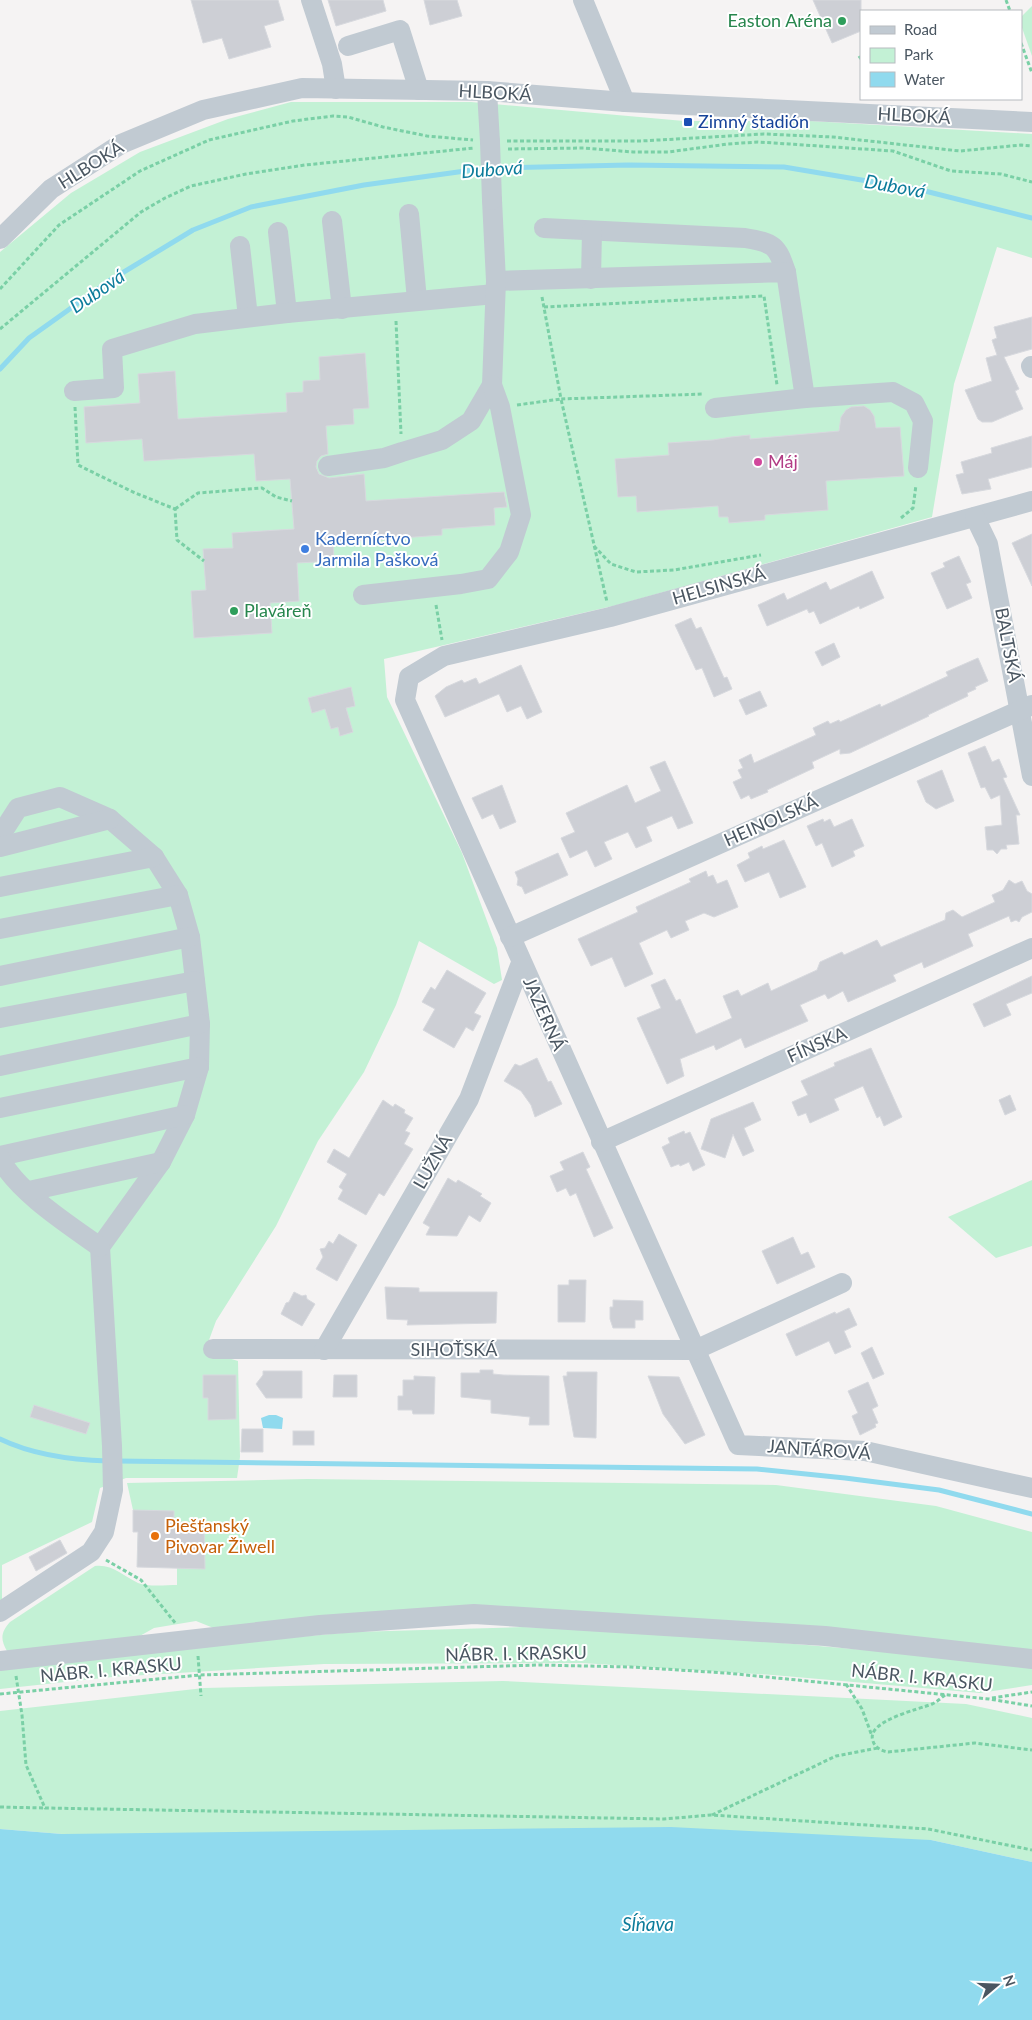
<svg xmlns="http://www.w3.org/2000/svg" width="1032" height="2020" font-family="Lato,sans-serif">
  <rect width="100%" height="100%" fill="#f5f3f3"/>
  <g fill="#c3f1d5">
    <polygon points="1032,6 1032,56 1021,25 1021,17"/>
    <polygon points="291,102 471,102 684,121 810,121 1032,134 1032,258 997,247 954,384 932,517 617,605 384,659 387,697 462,853 497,948 502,980 494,984 419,941 396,1005 364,1072 318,1141 276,1226 216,1321 205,1351 238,1361 240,1457 237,1478 126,1478 100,1488 92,1522 2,1565 2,1600 0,1600 0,252 71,193 140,152 228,119"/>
    <polygon points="1032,1180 1032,1246 996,1258 948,1217"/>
    <path d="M307 1479 776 1485 936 1506 1032 1532V1654L615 1619 221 1631 196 1621 154 1628 131 1641 7 1651C0 1639 1 1632 10 1622L95 1566C113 1564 123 1576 138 1583 148 1587 166 1585 177 1585V1567H137L138 1532H133V1510L127 1483Z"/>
    <polygon points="523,1627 652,1632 996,1661 1032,1668 1032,1685 980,1693 773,1675 582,1663 324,1664 112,1677 0,1689 0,1669 240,1642 354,1632"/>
    <polygon points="503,1681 966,1704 1032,1718 1032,1862 931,1840 62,1834 0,1829 0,1711 204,1688"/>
  </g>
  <g fill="#90daee">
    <polygon points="269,1415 276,1415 283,1418 282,1429 263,1428 261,1418"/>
    <polygon points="671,1827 931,1840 1032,1862 1032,2020 0,2020 0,1829 62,1834"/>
  </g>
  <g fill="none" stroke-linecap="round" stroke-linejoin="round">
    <g stroke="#90daee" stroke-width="5">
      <polyline points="496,168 628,165 784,167 921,190 1032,218"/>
      <polyline points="0,369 29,338 109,281 193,230 251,207 364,185 487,168"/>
      <path d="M0 1439C33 1455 72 1460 108 1461"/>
      <polyline points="117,1461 757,1469 845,1478 939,1490 1032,1514"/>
    </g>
  </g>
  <g fill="#cdcfd5" stroke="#d7d9de">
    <polygon points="191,0 278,0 284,20 264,26 271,47 229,59 222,38 203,43"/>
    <polygon points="328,0 383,0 386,11 336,26"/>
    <polygon points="424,0 457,0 462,16 430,25"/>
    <polygon points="813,0 861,0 861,31 832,43"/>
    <polygon points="1032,317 1032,349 1004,357 1019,389 1015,391 1023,409 992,422 982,422 978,419 965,390 992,381 986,358 997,355 992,340 997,338 994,327"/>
    <polygon points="365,353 369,408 353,409 354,424 326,426 328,454 321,456 317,461 316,467 319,474 329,478 364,474 366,501 504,492 507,507 494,508 495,525 442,529 442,535 333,543 334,561 297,563 299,601 270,603 272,633 194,638 191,591 206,590 203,549 233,548 232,533 294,529 290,479 256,481 254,454 144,461 142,439 86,443 84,407 140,403 138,374 175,371 178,419 287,412 286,393 303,392 303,381 320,380 319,357"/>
    <polygon points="864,406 870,410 874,416 876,428 900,427 904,476 826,481 828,510 765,515 765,520 729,523 728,517 719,517 718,506 637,512 636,496 618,497 615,459 669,455 668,443 713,440 731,437 750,435 750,439 839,431 841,417 846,410 851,407"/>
    <polygon points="1032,436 1032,467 988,479 991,489 962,494 956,475 964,473 961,462 992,453 991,448"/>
    <polygon points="1032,534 1032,586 1012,543"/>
    <polygon points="959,556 971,582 966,584 972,598 947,609 931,573 945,567 943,563"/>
    <polygon points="872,571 884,598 860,609 859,606 820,624 814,611 809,613 807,609 767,626 758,605 784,593 787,600 826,582 830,590"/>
    <polygon points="691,618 696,629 701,627 724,678 727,677 732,689 714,697 702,668 696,670 675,625"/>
    <polygon points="834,643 840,657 822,666 815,652"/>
    <polygon points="978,658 988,681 975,687 976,689 967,693 968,696 928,715 929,716 850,753 840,754 840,749 812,762 814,768 767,790 768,792 751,799 749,795 741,799 733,782 742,778 738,770 743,768 739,760 751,754 754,763 816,735 813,728 828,721 830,724 839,720 840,722 880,704 881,707 948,676 946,672"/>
    <polygon points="521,665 542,712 527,719 521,706 507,712 499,694 445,717 435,696 446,687 462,680 464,683 476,678 479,684"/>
    <polygon points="351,687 355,706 346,708 353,732 340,736 338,727 331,729 325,709 312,713 308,698"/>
    <polygon points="760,691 767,706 746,715 739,700"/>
    <polygon points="985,746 992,762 999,759 1007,777 1003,778 1020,815 1016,815 1019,844 1006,845 1007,849 1001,849 997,854 993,850 987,850 985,827 1002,825 1000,795 991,799 985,787 981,788 968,753"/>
    <polygon points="665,761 693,823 678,829 672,816 646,827 652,841 636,848 628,832 604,842 612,859 595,867 587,850 570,858 561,838 575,832 566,813 627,785 635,803 661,791 650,767"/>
    <polygon points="942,770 954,801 936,809 926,802 917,781"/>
    <polygon points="502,785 516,822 500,829 493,814 482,819 472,798"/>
    <polygon points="823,819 824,822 830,819 834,827 852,819 864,846 853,851 855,856 832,867 822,843 816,846 807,826"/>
    <polygon points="784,840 806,887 780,898 769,872 745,882 737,865 750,858 748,853 762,846 763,849"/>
    <polygon points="558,853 568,875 525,894 522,887 517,885 518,879 515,872"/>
    <polygon points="706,871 708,877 713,875 717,884 727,880 738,907 714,917 704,913 685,921 689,930 671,938 667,930 639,943 653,974 625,987 612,957 591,966 578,939 638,912 636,907 691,882 689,879"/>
    <polygon points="1009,880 1015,884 1022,881 1027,891 1032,894 1032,912 1022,917 1019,922 1016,920 1011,922 1009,916 968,934 973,946 924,968 922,962 893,975 896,981 848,1002 843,991 828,999 825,994 800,1005 808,1021 745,1048 741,1038 716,1050 714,1045 680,1059 684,1076 667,1084 637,1018 661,1008 651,985 665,979 676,1001 680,999 696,1034 732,1018 723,996 738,990 741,996 768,983 771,991 817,970 820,962 842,952 844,955 877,940 881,947 945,920 946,913 953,910 962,917 995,902 992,895 1003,890"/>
    <polygon points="447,970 486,993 474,1013 481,1016 473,1031 466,1027 454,1048 423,1030 435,1009 422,1002 431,987 435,990"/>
    <polygon points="1032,976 1032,993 1006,1004 1011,1015 984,1027 973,1004"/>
    <polygon points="871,1048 902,1117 884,1126 880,1116 877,1118 863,1086 834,1099 839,1110 810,1123 806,1113 798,1116 792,1102 808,1095 801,1081 835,1066 834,1063"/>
    <polygon points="537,1058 548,1082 551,1081 562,1104 535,1117 531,1105 521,1091 504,1081 515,1064 520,1066"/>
    <polygon points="1010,1095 1016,1110 1005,1115 999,1100"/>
    <polygon points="383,1100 393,1107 395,1104 405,1110 404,1113 413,1118 405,1131 410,1133 404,1144 413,1149 384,1196 379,1193 366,1215 338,1199 343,1190 339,1187 347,1174 327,1162 334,1149 349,1158"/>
    <polygon points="753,1102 761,1120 744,1128 754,1151 743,1156 733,1134 725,1158 701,1149 711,1119"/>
    <polygon points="684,1131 685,1134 690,1132 705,1165 693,1171 689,1162 680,1166 679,1164 671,1167 662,1147 670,1143 668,1138"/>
    <polygon points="583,1152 590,1167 586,1169 613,1228 594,1237 576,1193 570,1196 566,1188 557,1192 550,1176 564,1170 560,1162"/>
    <polygon points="448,1178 456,1183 458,1180 482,1194 480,1196 491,1203 480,1222 469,1215 457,1236 426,1235 430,1227 423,1223"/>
    <polygon points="339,1234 357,1245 337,1281 316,1269 323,1257 320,1249 325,1248 329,1241 333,1244"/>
    <polygon points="793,1237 801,1255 808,1252 815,1267 777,1284 762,1251"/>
    <polygon points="569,1280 586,1280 585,1322 558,1322 558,1285 569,1285"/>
    <polygon points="385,1287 419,1288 419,1292 497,1292 496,1323 407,1325 408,1320 387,1319"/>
    <polygon points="294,1292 302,1296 306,1295 307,1299 315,1304 302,1326 281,1314 286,1303 289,1302"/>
    <polygon points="613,1300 643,1301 643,1320 635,1320 635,1328 613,1328 610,1319 610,1307 613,1307"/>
    <polygon points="849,1308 857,1325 844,1331 851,1347 835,1354 829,1341 796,1356 786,1334 835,1312 836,1314"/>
    <polygon points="872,1347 884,1374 873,1379 861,1353"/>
    <polygon points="480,1370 493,1370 493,1374 503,1375 549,1376 549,1425 529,1425 530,1417 491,1413 491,1400 461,1397 461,1373 480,1373"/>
    <polygon points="263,1371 302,1371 302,1398 266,1398 256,1384 263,1375"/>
    <polygon points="567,1372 597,1372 596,1438 574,1437 563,1376 567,1376"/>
    <polygon points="203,1375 236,1375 236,1419 208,1420 208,1398 203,1398"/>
    <polygon points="334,1375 357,1375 357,1397 333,1397"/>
    <polygon points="414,1376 435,1377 434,1414 413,1414 412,1410 398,1410 398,1396 403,1396 403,1380 414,1380"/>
    <polygon points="648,1376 679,1377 705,1435 685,1444 663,1414"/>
    <polygon points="868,1382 878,1406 872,1409 878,1423 875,1424 876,1427 860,1435 852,1416 858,1413 848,1391"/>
    <polygon points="34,1405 90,1423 86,1434 30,1417"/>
    <polygon points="242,1429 263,1429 263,1452 241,1452"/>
    <rect x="293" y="1431" width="21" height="14"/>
    <polygon points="133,1510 174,1511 174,1522 204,1523 205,1569 137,1567 138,1532 133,1532"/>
    <polygon points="60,1540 67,1553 36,1571 29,1557"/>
  </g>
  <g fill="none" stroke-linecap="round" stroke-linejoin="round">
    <g stroke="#7ad0a6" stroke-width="3" stroke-dasharray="4 2.5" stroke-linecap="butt">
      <polyline points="1006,0 1010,11"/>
      <polyline points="1021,43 1032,73"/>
      <polyline points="859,56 861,59"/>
      <polyline points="507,141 641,141 764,134 833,137 960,151 1021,145 1032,146"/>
      <polyline points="508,149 584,148 633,152 668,152 728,144 758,142 789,144 893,151 951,171 1001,174 1032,182"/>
      <polyline points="0,289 59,225 140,171 209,140 293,121 333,116 348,117 383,127 427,136 473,140"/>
      <polyline points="542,297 561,399 703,394"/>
      <polyline points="544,307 764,296 777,385"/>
      <polyline points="396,321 401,434"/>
      <polyline points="0,329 141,212 165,198 191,186 246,174 305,165 474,148"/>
      <polyline points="517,405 561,399 607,602"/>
      <polyline points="75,407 78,465 133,492 175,509 177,540 204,561"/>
      <polyline points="175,509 198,493 262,488 276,497 292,501"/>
      <polyline points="901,518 913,508 916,485"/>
      <polyline points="594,546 611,564 636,572 674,570 761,555"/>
      <polyline points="436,605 442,640"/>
      <polyline points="106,1560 141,1580 176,1624"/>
      <polyline points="198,1656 201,1696"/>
      <polyline points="16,1676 22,1715 26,1765 45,1808 664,1819 711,1815 928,1829 1032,1850"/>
      <polyline points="846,1684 862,1709 872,1736"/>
      <polyline points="0,1694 200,1675 539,1665 631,1667 726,1673 989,1699 1032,1706"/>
      <path d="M945 1695C941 1698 937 1702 932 1704 920 1709 865 1721 873 1741 875 1748 882 1751 888 1752L975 1743 1032 1750"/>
      <polyline points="992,1698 1032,1692"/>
      <polyline points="0,1807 45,1808"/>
      <polyline points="712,1815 836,1756 878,1748"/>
    </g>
    <g stroke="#c1cad2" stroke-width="20">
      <polyline points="311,0 332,64 336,89"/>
      <polyline points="583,0 625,102"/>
      <polyline points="348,46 400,30 419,90"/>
      <polyline points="487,91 490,142"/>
      <polyline points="409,214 417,300"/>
      <polyline points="332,221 342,309"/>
      <path d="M544 228 745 238C774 243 777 245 786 272"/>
      <polyline points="278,232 287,313"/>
      <polyline points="0,239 51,189 121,144 203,110 302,88 487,91 625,102 1032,122"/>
      <polyline points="240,246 248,317"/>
      <polyline points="591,279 592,231"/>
      <polyline points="496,281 786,272 805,398"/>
      <polyline points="1031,366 1032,368"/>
      <polyline points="74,391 114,388 112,349 195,324 287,313 495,294"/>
      <polyline points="715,408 805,398 893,392 914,403 923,421 918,468"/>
      <polyline points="328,466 384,458 402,452 442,440 471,421 492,385 496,281 492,200"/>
      <polyline points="1032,501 610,617 444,656 409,677 405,700 738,1445 865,1451 1032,1488"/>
      <polyline points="975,517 988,544 1032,776"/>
      <polyline points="363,595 461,584 488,579 509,552 521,515 500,407 492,385"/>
      <polyline points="0,836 18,808 60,797 110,819 154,857 178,895 190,937 200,1024 199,1067 185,1115 161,1162 100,1247 112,1446 113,1490 104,1532 91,1552 0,1612"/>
      <polyline points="0,847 110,819"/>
      <polyline points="0,887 154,857"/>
      <polyline points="0,929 178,895"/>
      <polyline points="510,937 1032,705"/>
      <polyline points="0,976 190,937"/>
      <polyline points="0,1018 195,981"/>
      <polyline points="0,1066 200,1024"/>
      <polyline points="0,1108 199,1067"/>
      <polyline points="601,1142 1032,948"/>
      <polyline points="0,1156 185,1115"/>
      <path d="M0 1158C16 1191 69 1225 100 1247"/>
      <polyline points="29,1191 161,1162"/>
      <polyline points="213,1349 695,1350 842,1283"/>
      <polyline points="324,1350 469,1099 521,963"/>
      <polyline points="0,1661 320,1625 474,1614 825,1636 1032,1659"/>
    </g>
    <polyline stroke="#c1cad2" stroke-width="20" points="490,142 492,200"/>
  </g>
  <g fill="#2e9e5b" stroke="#fff" stroke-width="2">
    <circle cx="842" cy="21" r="5"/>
    <circle cx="234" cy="611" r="5"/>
  </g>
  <rect fill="#1a4fb4" stroke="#fff" stroke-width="2" x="683" y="117" width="10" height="10" rx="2.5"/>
  <circle fill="#d1479c" stroke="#fff" stroke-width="2" cx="758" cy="462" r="5"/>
  <circle fill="#3f7fe0" stroke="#fff" stroke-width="2" cx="305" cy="549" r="5"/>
  <circle fill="#e8710a" stroke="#fff" stroke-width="2" cx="155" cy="1536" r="5"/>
  <g text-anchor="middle" stroke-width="4" stroke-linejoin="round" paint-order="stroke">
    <g font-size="18" fill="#27864d" stroke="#fff" text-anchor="end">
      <text x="832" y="27">Easton Aréna</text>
      <text x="244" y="617" text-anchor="start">Plaváreň</text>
    </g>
    <g font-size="18" fill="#4a5661" stroke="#fff">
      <text transform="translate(495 93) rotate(3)" y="6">HLBOKÁ</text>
      <text transform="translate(914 116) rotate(3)" y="6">HLBOKÁ</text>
      <text transform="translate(91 165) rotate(-32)" y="6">HLBOKÁ</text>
      <text transform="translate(719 586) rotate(-16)" y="6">HELSINSKÁ</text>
      <text transform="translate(1008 645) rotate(79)" y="6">BALTSKÁ</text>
      <text transform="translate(771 821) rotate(-24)" y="6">HEINOLSKÁ</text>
      <text transform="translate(544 1014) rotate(66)" y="6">JAZERNÁ</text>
      <text transform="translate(817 1045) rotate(-24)" y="6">FÍNSKA</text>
      <text transform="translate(433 1162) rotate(-60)" y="6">LUŽNÁ</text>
      <text x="454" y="1356">SIHOŤSKÁ</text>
      <text transform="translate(819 1450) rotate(4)" y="6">JANTÁROVÁ</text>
      <text transform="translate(516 1654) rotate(-1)" y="6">NÁBR. I. KRASKU</text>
      <text transform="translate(111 1670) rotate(-5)" y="6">NÁBR. I. KRASKU</text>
      <text transform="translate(922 1678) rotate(6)" y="6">NÁBR. I. KRASKU</text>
    </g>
    <g font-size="18" fill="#164399" stroke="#fff" text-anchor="start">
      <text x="698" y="128">Zimný štadión</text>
    </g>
    <g font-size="18" fill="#b23c85" stroke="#fff" text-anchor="start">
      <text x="768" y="468">Máj</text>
    </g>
    <g font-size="18" fill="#366cbe" stroke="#fff" text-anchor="start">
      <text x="315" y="545">Kaderníctvo<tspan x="315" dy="21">Jarmila Pašková</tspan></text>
    </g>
    <g font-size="18" fill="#c56008" stroke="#fff" text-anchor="start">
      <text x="165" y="1532">Piešťanský<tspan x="165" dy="21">Pivovar Žiwell</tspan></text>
    </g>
    <g font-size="19" font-style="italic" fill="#0c7c9b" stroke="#fff">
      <text transform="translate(492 169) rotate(-4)" y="7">Dubová</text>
      <text transform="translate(895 186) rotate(10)" y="7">Dubová</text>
      <text transform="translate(97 291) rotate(-34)" y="7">Dubová</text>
      <text x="648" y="1931">Sĺňava</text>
    </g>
  </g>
  <rect x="860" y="10" width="162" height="90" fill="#ffffff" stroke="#b7bbc0"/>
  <rect x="870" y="26" width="25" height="8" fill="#c1cad2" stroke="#b7bbc0"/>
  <text x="904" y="35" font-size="15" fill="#4a5661">Road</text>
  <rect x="870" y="48" width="25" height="15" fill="#c3f1d5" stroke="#b7bbc0"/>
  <text x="904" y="60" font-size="15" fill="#4a5661">Park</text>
  <rect x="870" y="72" width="25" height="15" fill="#90daee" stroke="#b7bbc0"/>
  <text x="904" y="85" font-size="15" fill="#4a5661">Water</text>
  <g transform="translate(997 1985) rotate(71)" stroke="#ffffff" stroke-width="4" paint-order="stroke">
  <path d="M0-4L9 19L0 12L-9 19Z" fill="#4a5661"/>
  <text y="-8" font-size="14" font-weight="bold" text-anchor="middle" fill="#4a5661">N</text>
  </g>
</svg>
